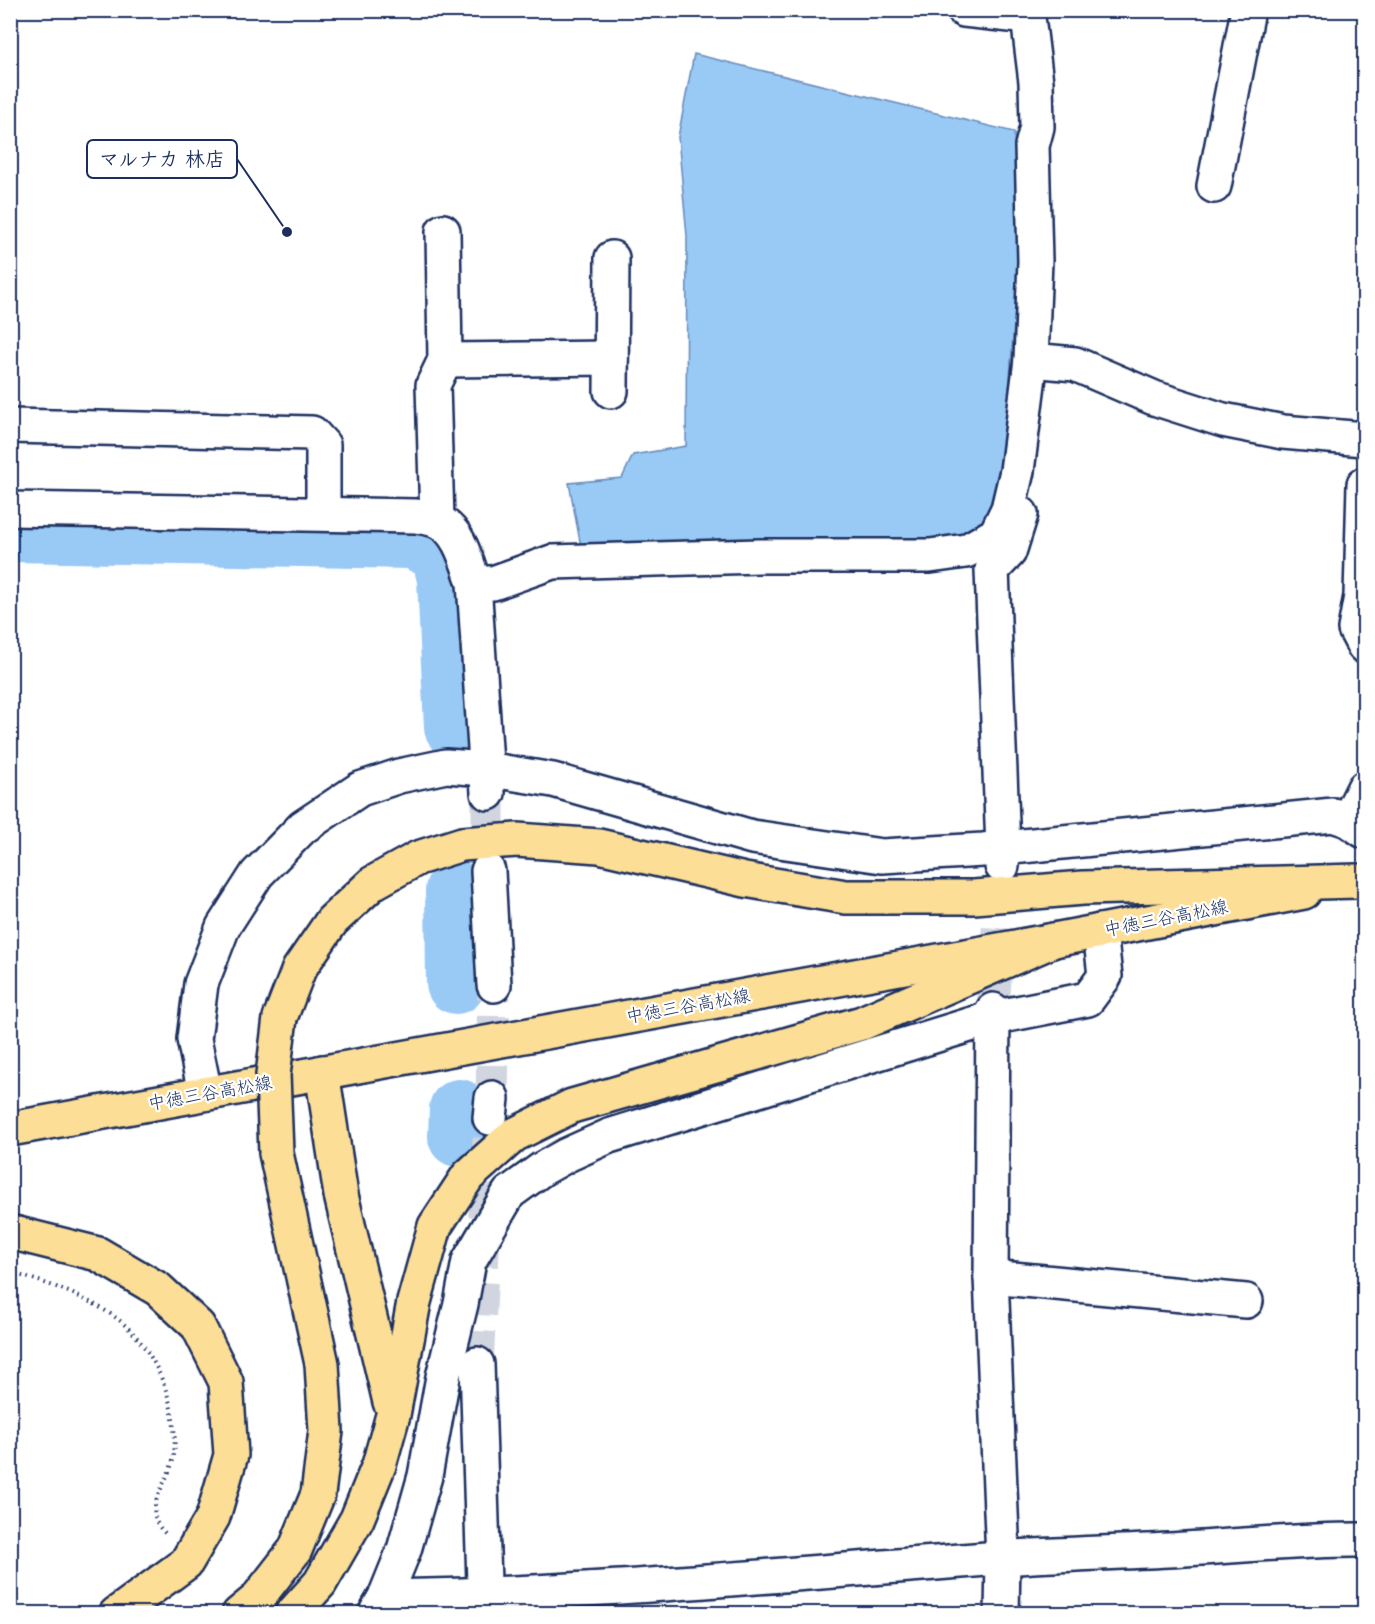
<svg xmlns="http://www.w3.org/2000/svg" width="1375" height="1624" viewBox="0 0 1375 1624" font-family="'Playpen Sans','Klee One',sans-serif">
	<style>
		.water { fill: #99c9f5; stroke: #678bb9; stroke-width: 1.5 }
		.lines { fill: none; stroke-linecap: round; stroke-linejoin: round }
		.river { stroke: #99c9f5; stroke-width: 60 }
		.minor-tunnel { stroke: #d1d5df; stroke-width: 33; stroke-dasharray: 33 16; stroke-linecap: butt }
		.minor-casing { stroke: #1b2f5e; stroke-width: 38 }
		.primary-casing { stroke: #1b2f5e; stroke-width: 38 }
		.motorway-casing { stroke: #1b2f5e; stroke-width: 38 }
		.path { stroke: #1b2f5e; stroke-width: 4; stroke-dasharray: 1.5 4.5; stroke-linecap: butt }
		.minor { stroke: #fff; stroke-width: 33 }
		.primary { stroke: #fcde96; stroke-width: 33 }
		.motorway { stroke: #fcde96; stroke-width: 33 }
		.motorway-bridge-casing { stroke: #1b2f5e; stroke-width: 38; stroke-linecap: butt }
		.motorway-bridge { stroke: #fcde96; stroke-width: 33 }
		.labels { text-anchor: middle; stroke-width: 4.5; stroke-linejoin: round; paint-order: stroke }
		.street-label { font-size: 18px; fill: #1b2f5e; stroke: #fff }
		.leader { fill: none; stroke: #1b2f5e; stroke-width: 2 }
		.callout-dot { fill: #1b2f5e; stroke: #fff; stroke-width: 2 }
		.callout { fill: #fff; stroke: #1b2f5e; stroke-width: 2 }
		.callout-label { font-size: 20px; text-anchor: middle; font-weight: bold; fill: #1b2f5e }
	</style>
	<rect width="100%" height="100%" fill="#fff"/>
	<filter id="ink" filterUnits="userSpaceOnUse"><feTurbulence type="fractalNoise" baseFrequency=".0167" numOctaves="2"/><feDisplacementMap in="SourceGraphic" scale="12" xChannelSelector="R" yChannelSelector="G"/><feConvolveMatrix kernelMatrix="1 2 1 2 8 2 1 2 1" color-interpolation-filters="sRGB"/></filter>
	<g filter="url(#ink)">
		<polygon class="water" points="694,54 1014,132 1018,268 1006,433 998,498 982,527 958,536 922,544 581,547 569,483 622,478 633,455 686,446 687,236 678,137"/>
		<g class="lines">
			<g class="river">
				<polyline points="10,532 413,539 441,553 447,579 454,727"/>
				<polyline points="455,890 456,984"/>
				<polyline points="458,1137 459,1109"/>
			</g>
			<g class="minor-tunnel">
				<polyline points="488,793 488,869"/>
				<polyline points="993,1010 1002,868"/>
				<polyline points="492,1098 494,985"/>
				<polyline points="477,1364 489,1138"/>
			</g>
			<defs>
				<g id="minor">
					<polyline points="964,10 1028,17 1028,10"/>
					<polyline points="1214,186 1248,10"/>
					<polyline points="445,360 611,358"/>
					<polyline points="1031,360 1075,364 1154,398 1223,420 1283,432 1364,439"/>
					<polyline points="611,391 612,258"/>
					<polyline points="10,426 312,433 323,445 323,513"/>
					<polyline points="1364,484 1361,596 1355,629 1364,646"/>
					<path d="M10,509L416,516C422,517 429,518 435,520C459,528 467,562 474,583L488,793"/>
					<polyline points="437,520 433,385 445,360 443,231"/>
					<polyline points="474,583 493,583 552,562 760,556 930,556 966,551 996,534 1008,509 1017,471 1031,360 1035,261 1032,146 1037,127 1036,82 1028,17"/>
					<polyline points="1348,820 1364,788"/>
					<polyline points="1002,866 1003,848 992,570 1009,552 1021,514"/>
					<polyline points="488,871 494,985"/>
					<polyline points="993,1010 991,1277 1003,1558 1002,1614"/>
					<polyline points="205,1093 194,1039 201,984 223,927 257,874 303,827 360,789 399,776 446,766 486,769 553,780 752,837 882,856 983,850 1333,815 1348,820 1364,831"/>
					<polyline points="490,1118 492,1098"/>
					<polyline points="991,1277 1246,1301"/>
					<polyline points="477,1364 485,1614"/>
					<path d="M385,1597C591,1594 795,1573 1000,1558C1056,1554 1112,1553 1168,1550C1233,1547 1299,1539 1364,1540"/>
					<polyline points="375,1614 385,1597 404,1550 425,1476 443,1377 461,1304 469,1261 509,1193 542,1169 567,1155 609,1136 992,1018 1088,999 1105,976 1100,931"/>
				</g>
				<polyline id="primary" points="10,1129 1054,940 1304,892"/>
				<g id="motorway">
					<polyline points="280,1018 299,969 332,921 373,883 418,858 462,844 517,840 599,846 745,880 846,897 974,897 1083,888 1358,881"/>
					<polyline points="322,1072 341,1195 390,1402"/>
					<polyline points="10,1232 98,1254 158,1289 198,1326 226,1382 231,1455 213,1517 186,1563 116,1614"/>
					<polyline points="239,1614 256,1600 295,1550 318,1494 326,1431 322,1364 276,1153"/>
					<polyline points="292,1614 320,1583 357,1519 379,1465 393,1415 414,1302 435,1226 468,1176 514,1135 572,1106 862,1023 1054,940"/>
				</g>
			</defs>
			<use href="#minor" class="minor-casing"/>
			<use href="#primary" class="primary-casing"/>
			<use href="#motorway" class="motorway-casing"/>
			<path class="path" d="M10,1273C45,1281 90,1298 119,1320C156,1349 179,1407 174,1454C171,1483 138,1508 165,1533"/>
			<use href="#minor" class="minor"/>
			<use href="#primary" class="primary"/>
			<use href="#motorway" class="motorway"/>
			<defs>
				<polyline id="motorway-bridge" points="276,1153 273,1075 280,1018"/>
			</defs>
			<use href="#motorway-bridge" class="motorway-bridge-casing"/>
			<use href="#motorway-bridge" class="motorway-bridge"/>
		</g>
	</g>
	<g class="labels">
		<g class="street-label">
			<text transform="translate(1166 918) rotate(-11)" y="6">中徳三谷高松線</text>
			<text transform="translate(688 1006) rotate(-10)" y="6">中徳三谷高松線</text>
			<text transform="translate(210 1093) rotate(-10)" y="6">中徳三谷高松線</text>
		</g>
	</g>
	<path class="leader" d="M287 232L237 159"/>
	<circle class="callout-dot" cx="287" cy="232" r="6"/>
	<rect class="callout" x="87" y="140" width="150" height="38" rx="6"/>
	<g class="callout-label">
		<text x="162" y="166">マルナカ 林店</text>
	</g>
	<rect width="1375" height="1624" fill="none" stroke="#fff" stroke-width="36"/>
	<rect x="18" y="18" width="1339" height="1588" fill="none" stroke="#1b2f5e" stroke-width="2" filter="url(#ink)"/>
</svg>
